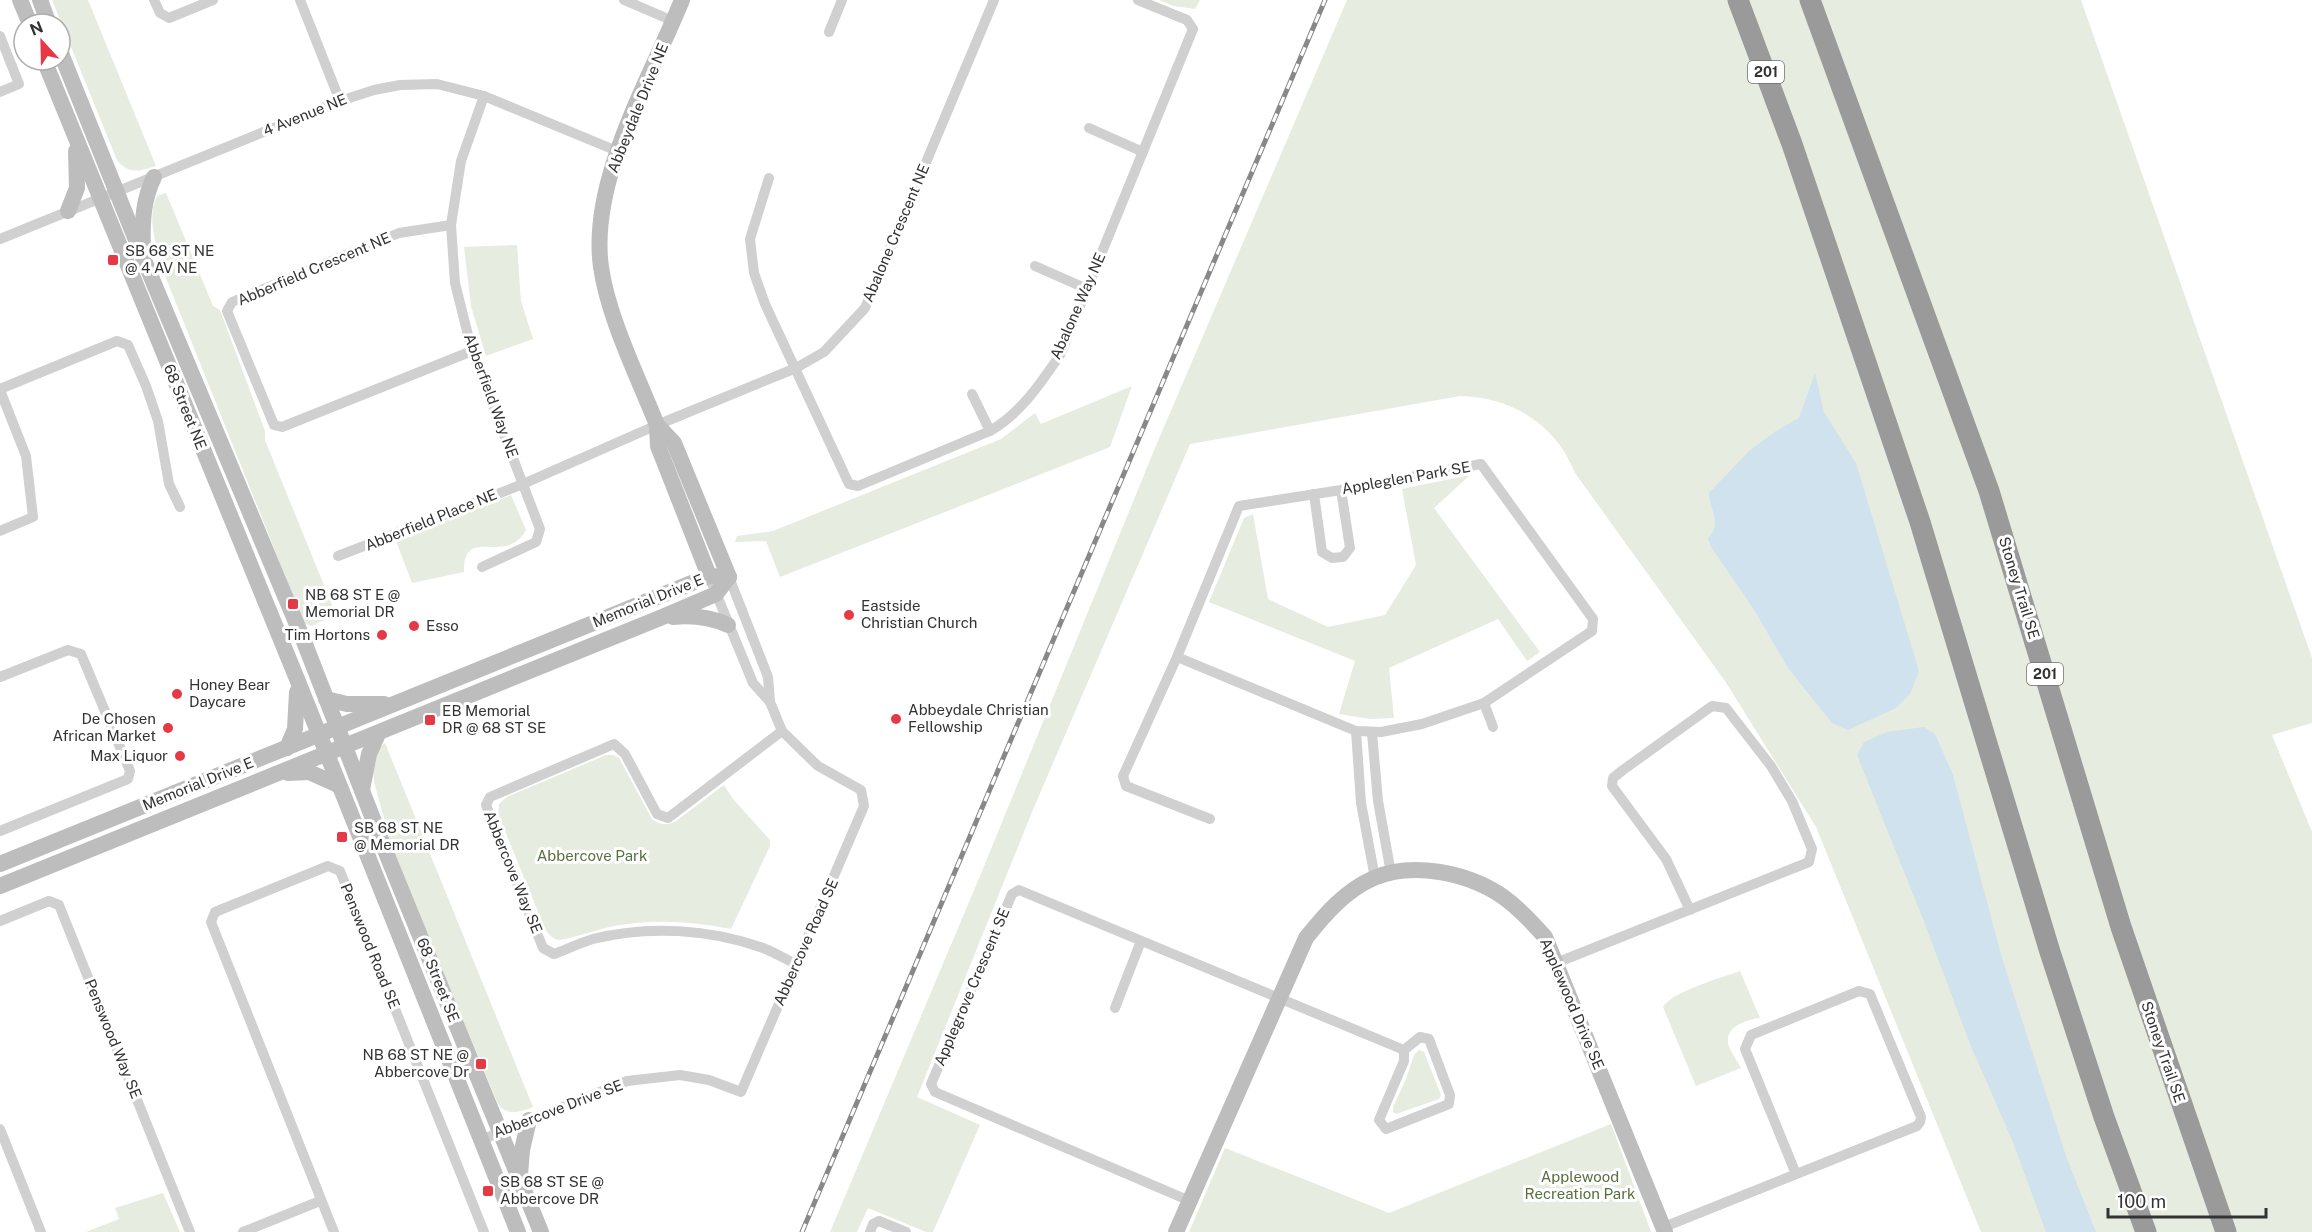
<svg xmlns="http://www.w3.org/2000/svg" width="2312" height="1232" viewBox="0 0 2312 1232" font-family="'Public Sans',sans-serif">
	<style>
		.green { fill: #e6ecdf }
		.water { fill: #cfe2ee }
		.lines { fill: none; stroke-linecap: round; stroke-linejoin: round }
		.street { stroke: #d0d0d0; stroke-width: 10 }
		.secondary { stroke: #bdbdbd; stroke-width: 16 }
		.highway { stroke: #9a9a9a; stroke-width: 21 }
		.rail-casing { stroke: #888; stroke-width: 5 }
		.rail { stroke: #fff; stroke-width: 3; stroke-dasharray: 9; stroke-linecap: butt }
		.poi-dot { fill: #e63946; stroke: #fff; stroke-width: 2 }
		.labels { text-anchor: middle; stroke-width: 6; stroke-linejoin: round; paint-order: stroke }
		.shield { fill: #fff; stroke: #707070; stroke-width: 1.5 }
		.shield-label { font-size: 14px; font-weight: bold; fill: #333 }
		.street-label { font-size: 15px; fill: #333; stroke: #fff }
		.poi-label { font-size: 15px; fill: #333; stroke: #fff; text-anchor: start }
		.park-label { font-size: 15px; fill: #56703f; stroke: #fff }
	</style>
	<rect width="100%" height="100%" fill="#fff"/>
	<g class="green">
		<path d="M52,0H88L156,166C139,171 129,175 117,160Z"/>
		<polygon points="1159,0 1200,0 1195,9 1174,6"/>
		<path d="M1347,0H2081L2312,658V723L2272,735L2312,832V1232H1981L1816,827L1725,681L1575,473C1556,424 1511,397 1460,396L1190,444L1032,812L917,1097L980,1125L933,1232H926L868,1208L857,1232H830L980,876L1155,448Z"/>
		<path d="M166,193L213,306L220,310L265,431V440L336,615L311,626L304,623L166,278C159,253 145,221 157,196Z"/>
		<polygon points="517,245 521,301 533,339 486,356 471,306 464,247"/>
		<polygon points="1132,386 1110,447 780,577 766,541 735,542 737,536 773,531 1001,439 1035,413 1041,424"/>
		<polygon points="1470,475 1434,508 1540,652 1527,661 1498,619 1389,668 1394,718 1370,719 1339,714 1355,661 1209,602 1244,518 1253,514 1268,599 1328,627 1385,615 1416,565 1402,489"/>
		<path d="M511,495L526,530C506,567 463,524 464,572L412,583L396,541Z"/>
		<path d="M385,743L533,1107C520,1112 508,1117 498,1104L393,851L374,782L373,767L378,749Z"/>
		<path d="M606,755H613L619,758L652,819C661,825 666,826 676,821L724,785L733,799L770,840V846L731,929C692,921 653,919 614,926C603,928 566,940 559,940C552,939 549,934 545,929L498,814L499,804L507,797Z"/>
		<path d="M1740,971L1760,1018C1743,1020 1719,1030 1731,1051C1734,1057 1738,1062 1741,1068L1696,1086L1663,1007C1673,991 1721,978 1740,971Z"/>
		<polygon points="1419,1050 1424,1052 1441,1095 1439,1099 1396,1114 1393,1112 1393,1107 1406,1079 1414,1055"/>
		<polygon points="1611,1124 1651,1232 1189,1232 1225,1148 1389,1213"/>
		<polygon points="163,1193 180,1232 86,1232 119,1219 115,1208"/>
	</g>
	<g class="water">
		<path d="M1815,373L1824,412L1856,463L1919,671L1910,694L1896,708L1848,730L1832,723L1788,668L1753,608L1711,547L1708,538C1723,524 1709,509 1709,493L1749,451L1776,431L1799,418Z"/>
		<polygon points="1924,727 1935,734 1953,775 2002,958 2067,1159 2096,1232 2046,1232 2012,1140 1970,1044 1923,919 1857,755 1864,742 1887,732"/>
	</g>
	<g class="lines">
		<g class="street">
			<polyline points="154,0 160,13 169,18 213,0"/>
			<polyline points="300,0 340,101"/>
			<polyline points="624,0 673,21"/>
			<polyline points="829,32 842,0"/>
			<polyline points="0,36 19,84 0,92"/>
			<polyline points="1089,128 1143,152"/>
			<path d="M769,178L750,239L754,273L765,304L849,484L858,486L990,431C1021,413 1040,384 1060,355L1193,29L1187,20L1138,0"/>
			<polyline points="451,225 399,233 232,302 227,311 274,425 282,427 472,351"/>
			<polyline points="0,239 340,101 374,90 400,85 437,84 484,96 617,151"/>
			<polyline points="1035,266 1087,289"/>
			<polyline points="0,389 117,341 128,345 146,386 158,421 169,484 180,507"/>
			<polyline points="0,390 26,456 33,517 0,531"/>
			<polyline points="972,394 990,431"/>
			<polyline points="1314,494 1322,552 1332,558 1343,557 1350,548 1341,490"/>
			<polyline points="338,556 523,484 657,425 796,368 824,352 865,308 994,0"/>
			<polyline points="482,567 536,542 540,529 472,351 455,283 451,225 461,161 484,96"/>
			<polyline points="709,576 753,683 770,702"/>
			<polyline points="1177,657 1356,731 1381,732 1422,724 1484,703 1592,631 1593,619 1481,464 1341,490 1239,506 1177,657 1123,776 1126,786 1210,819"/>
			<polyline points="0,677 68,650 81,654 130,771 128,779 0,831"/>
			<polyline points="1484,703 1493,727"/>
			<path d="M782,731L668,818L657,814L625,754L614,744L490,797L486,805L543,948L554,954C567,949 580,943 593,939C648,925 710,929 763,948C774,952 785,959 796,964"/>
			<polyline points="1356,731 1361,803 1375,878"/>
			<polyline points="1372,733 1378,801 1391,873"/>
			<polyline points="0,921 49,901 59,905 190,1232"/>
			<polyline points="1556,963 1809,862 1812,849 1792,801 1771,766 1726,708 1712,706 1623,770 1613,778 1612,786 1666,859 1690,910"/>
			<polyline points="1115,1008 1141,941"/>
			<polygon points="1420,1037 1429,1039 1450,1095 1449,1104 1386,1129 1379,1120 1404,1061 1404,1050"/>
			<polyline points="0,1129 41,1232"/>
			<polyline points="481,1140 627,1081 680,1075 709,1080 741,1092 864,806 861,790 818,766 782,731 770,702 768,677 729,577"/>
			<polyline points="1190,1201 935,1092 931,1084 1012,894 1019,890 1404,1050"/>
			<polyline points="1664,1227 1917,1126 1920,1122 1921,1117 1870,994 1859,991 1751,1035 1745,1049 1796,1174"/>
			<polyline points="243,1232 320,1201"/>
			<polyline points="334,1232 211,922 215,912 328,866 340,871 484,1232"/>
			<polyline points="870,1232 873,1224 879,1221 906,1232"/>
		</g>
		<g class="secondary">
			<polyline points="20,0 30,24"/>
			<polyline points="40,0 49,24"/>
			<path d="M682,0C650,79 589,181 601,267C608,317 638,377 657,425L658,446L709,576"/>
			<polyline points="60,51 144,260 303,639 389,860 541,1232"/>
			<polyline points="44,60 297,679 518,1232"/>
			<polyline points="68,211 77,188 76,151"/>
			<path d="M143,247C142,222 143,200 154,177"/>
			<polyline points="657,425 674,443 729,577"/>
			<path d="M673,617C693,615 710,617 728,625"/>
			<polyline points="326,699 347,704 384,704"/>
			<polyline points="287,748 295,729 297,692"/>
			<polyline points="288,773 309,772 338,785"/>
			<polyline points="362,790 369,754 378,734"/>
			<polyline points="0,864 709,576 729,577"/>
			<polyline points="0,886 660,618 716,594 729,577"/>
			<polyline points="520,1175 522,1150 529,1120"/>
			<path d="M1176,1232L1306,938C1325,914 1346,890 1374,878C1413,861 1468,873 1502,896C1519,908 1532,922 1545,937L1665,1232"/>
		</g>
		<g class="highway">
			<polyline points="1738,0 1792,144 1920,522 2050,952 2104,1117 2146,1232"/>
			<polyline points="1810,0 1989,491 2121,927 2226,1232"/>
		</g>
		<defs>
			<polyline id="rail" points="802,1232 1325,0"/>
		</defs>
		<use href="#rail" class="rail-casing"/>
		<use href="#rail" class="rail"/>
	</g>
	<g class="poi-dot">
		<rect x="107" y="254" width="12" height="12" rx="3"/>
		<rect x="287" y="598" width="12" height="12" rx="3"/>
		<circle cx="849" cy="615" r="6"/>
		<circle cx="414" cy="626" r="6"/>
		<circle cx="382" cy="635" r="6"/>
		<circle cx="177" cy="694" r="6"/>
		<circle cx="896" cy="719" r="6"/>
		<rect x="424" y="714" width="12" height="12" rx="3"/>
		<circle cx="168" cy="728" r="6"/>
		<circle cx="180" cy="756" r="6"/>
		<rect x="336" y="831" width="12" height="12" rx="3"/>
		<rect x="475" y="1058" width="12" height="12" rx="3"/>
		<rect x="482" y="1185" width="12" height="12" rx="3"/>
	</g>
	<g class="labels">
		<g class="shield">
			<rect x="1748" y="61" width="36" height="22" rx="4.5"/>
			<rect x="2027" y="663" width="36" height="22" rx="4.5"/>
		</g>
		<g class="shield-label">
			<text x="1766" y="77">201</text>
			<text x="2045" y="679">201</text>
		</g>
		<g class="street-label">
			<text transform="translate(638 108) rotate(-68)" y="5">Abbeydale Drive NE</text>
			<text transform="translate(305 115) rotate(-22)" y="5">4 Avenue NE</text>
			<text transform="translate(896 233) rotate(-67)" y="5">Abalone Crescent NE</text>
			<text transform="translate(314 269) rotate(-23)" y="5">Abberfield Crescent NE</text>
			<text transform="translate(1078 306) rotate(-66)" y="5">Abalone Way NE</text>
			<text transform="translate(491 396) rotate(70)" y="5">Abberfield Way NE</text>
			<text transform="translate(185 407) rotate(68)" y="5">68 Street NE</text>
			<text transform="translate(1406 478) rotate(-10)" y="5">Appleglen Park SE</text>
			<text transform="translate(431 520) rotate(-22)" y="5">Abberfield Place NE</text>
			<text transform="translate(2019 588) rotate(73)" y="5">Stoney Trail SE</text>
			<text transform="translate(648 601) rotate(-22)" y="5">Memorial Drive E</text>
			<text transform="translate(198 784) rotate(-22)" y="5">Memorial Drive E</text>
			<text transform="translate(513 872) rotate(68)" y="5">Abbercove Way SE</text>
			<text transform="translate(806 942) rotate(-66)" y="5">Abbercove Road SE</text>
			<text transform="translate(370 946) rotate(68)" y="5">Penswood Road SE</text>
			<text transform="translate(438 980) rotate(68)" y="5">68 Street SE</text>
			<text transform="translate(972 987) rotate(-67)" y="5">Applegrove Crescent SE</text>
			<text transform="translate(1572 1004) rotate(67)" y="5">Applewood Drive SE</text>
			<text transform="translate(113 1039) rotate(68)" y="5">Penswood Way SE</text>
			<text transform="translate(2163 1052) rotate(71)" y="5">Stoney Trail SE</text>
			<text transform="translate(558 1109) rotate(-21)" y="5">Abbercove Drive SE</text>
		</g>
		<g class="poi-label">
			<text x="125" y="256">SB 68 ST NE<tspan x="125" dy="17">@ 4 AV NE</tspan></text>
			<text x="305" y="600">NB 68 ST E @<tspan x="305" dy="17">Memorial DR</tspan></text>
			<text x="861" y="611">Eastside<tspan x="861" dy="17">Christian Church</tspan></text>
			<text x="426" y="631">Esso</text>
			<text x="370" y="640" text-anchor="end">Tim Hortons</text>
			<text x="189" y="690">Honey Bear<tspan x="189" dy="17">Daycare</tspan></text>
			<text x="908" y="715">Abbeydale Christian<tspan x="908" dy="17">Fellowship</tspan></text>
			<text x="442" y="716">EB Memorial<tspan x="442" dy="17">DR @ 68 ST SE</tspan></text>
			<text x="156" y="724" text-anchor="end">De Chosen<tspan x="156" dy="17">African Market</tspan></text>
			<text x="168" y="761" text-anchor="end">Max Liquor</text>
			<text x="354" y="833">SB 68 ST NE<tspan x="354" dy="17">@ Memorial DR</tspan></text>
			<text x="469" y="1060" text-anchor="end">NB 68 ST NE @<tspan x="469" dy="17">Abbercove Dr</tspan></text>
			<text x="500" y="1187">SB 68 ST SE @<tspan x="500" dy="17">Abbercove DR</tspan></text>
		</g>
		<g class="park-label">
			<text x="592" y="861">Abbercove Park</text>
			<text x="1580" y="1182">Applewood<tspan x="1580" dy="17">Recreation Park</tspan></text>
		</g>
	</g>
	<g transform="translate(42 42) rotate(338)"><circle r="28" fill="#ffffff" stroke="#adadad" stroke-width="1.5"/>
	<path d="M0-4.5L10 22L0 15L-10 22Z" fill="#e63946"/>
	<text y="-9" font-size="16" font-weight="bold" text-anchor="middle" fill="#333333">N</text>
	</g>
	<path d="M2108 1208v9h158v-9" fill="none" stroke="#333333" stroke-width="3"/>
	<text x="2117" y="1208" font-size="18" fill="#333333" stroke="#ffffff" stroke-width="4.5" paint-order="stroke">100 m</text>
</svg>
